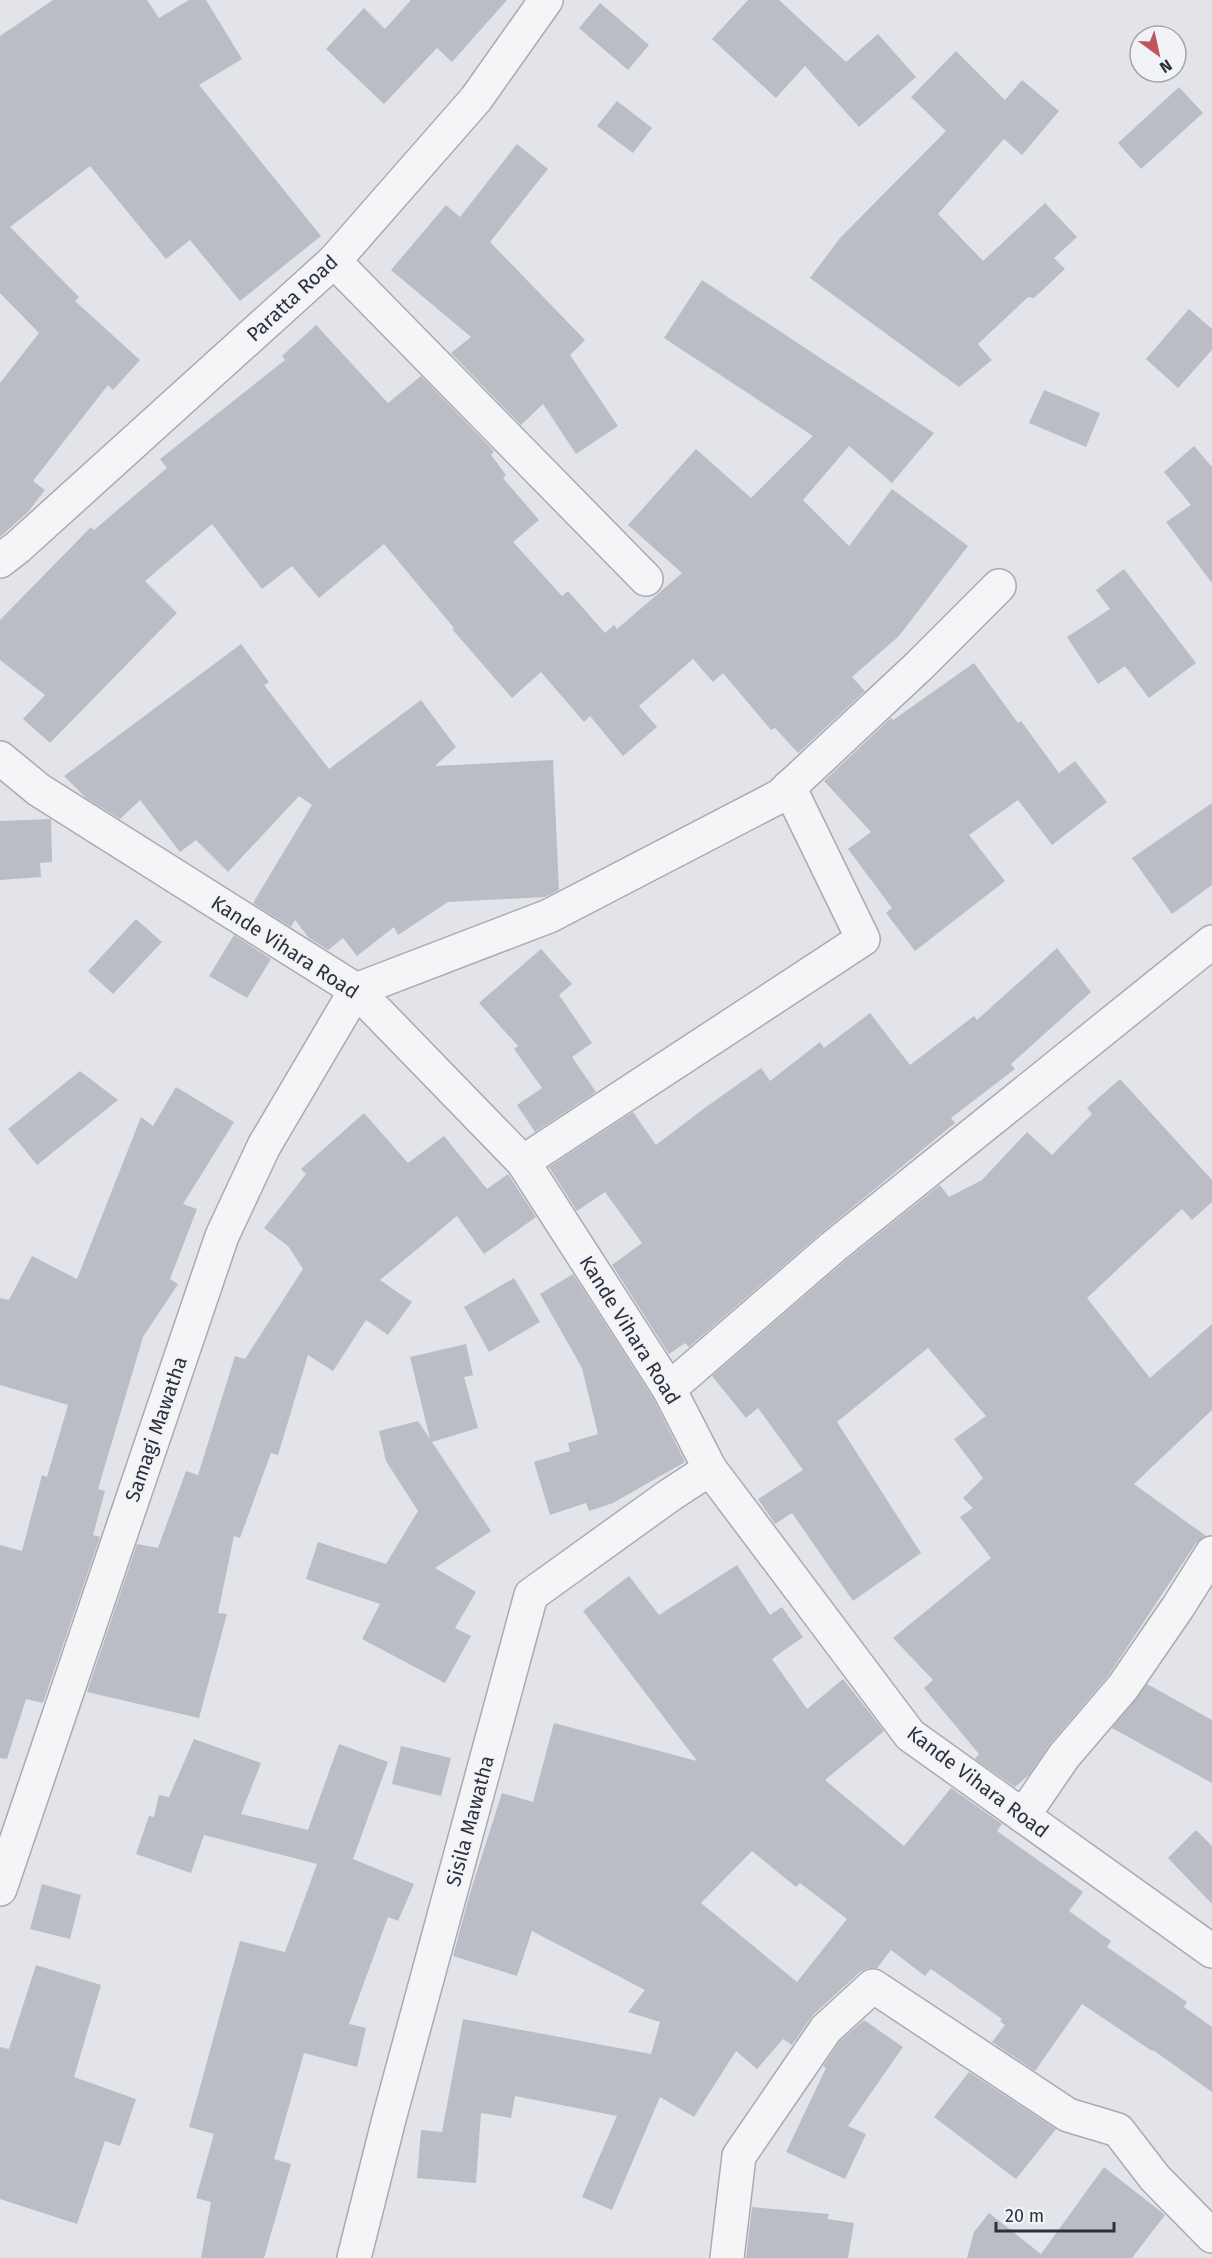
<svg xmlns="http://www.w3.org/2000/svg" width="1212" height="2258" viewBox="0 0 1212 2258" font-family="'Fira Sans',sans-serif">
	<style>
		.building { fill: #babdc5; fill-rule: evenodd }
		.lines { fill: none; stroke-linecap: round; stroke-linejoin: round }
		.minor-casing { stroke: #a8abb3; stroke-width: 36 }
		.minor { stroke: #f5f5f8; stroke-width: 33 }
		.labels { text-anchor: middle; stroke-width: 4.5; stroke-linejoin: round; paint-order: stroke }
		.street-label { font-size: 20px; fill: #2c313f; stroke: #f2f3f7 }
	</style>
	<rect width="100%" height="100%" fill="#e2e4e9"/>
	<g class="building">
		<polygon points="53,0 147,0 159,18 189,0 206,0 242,59 199,85 321,236 240,301 190,240 166,259 90,166 10,227 79,297 75,301 140,360 113,390 108,385 33,481 45,490 28,512 0,537 0,383 39,333 0,293 0,36"/>
		<polygon points="411,0 507,0 452,62 437,48 384,104 326,49 364,8 385,29"/>
		<polygon points="748,0 779,0 846,62 878,34 916,77 859,127 805,66 776,98 712,39"/>
		<polygon points="600,3 649,45 628,70 579,28"/>
		<polygon points="956,51 1005,100 1022,80 1059,111 1022,155 1004,139 938,214 983,261 1045,203 1077,237 1054,258 1065,269 1034,298 1028,297 978,344 992,360 959,387 810,278 840,238 946,131 911,97"/>
		<polygon points="1179,87 1203,113 1141,169 1118,143"/>
		<polygon points="617,101 652,128 633,153 597,126"/>
		<polygon points="517,144 548,169 490,242 585,340 570,355 618,426 576,454 543,404 521,425 451,353 471,337 391,270 446,205 460,217"/>
		<polygon points="702,280 934,433 892,483 849,446 803,500 849,546 892,489 968,546 899,636 852,677 865,691 798,753 775,728 771,730 723,673 713,682 693,659 639,706 657,727 623,756 590,716 584,722 541,672 512,698 452,629 454,628 384,544 319,598 292,566 262,589 212,524 145,581 177,613 50,743 23,719 45,695 0,660 0,620 91,527 94,530 167,468 160,459 285,360 282,356 316,325 388,403 421,376 494,451 491,455 506,475 503,478 539,520 513,542 562,596 568,591 605,633 614,625 617,629 682,573 628,525 696,449 751,498 813,436 664,338"/>
		<polygon points="1189,309 1212,329 1212,350 1178,388 1146,359"/>
		<polygon points="1044,390 1100,413 1086,447 1029,423"/>
		<polygon points="1194,446 1212,467 1212,583 1166,522 1191,505 1164,472"/>
		<polygon points="1124,569 1196,663 1149,698 1125,666 1098,684 1067,637 1110,609 1096,590"/>
		<polygon points="241,644 269,682 264,685 329,769 421,700 456,747 435,766 553,760 559,890 545,897 448,902 398,935 394,927 357,956 343,938 328,950 309,938 295,920 291,927 253,903 312,805 299,796 228,872 196,840 180,852 140,800 120,819 86,798 64,776"/>
		<polygon points="974,663 1018,723 1021,721 1059,773 1075,761 1107,802 1052,845 1018,800 969,835 1005,881 915,951 886,913 892,908 848,849 871,832 824,781 891,718 893,720"/>
		<polygon points="1212,803 1212,885 1172,914 1132,858"/>
		<polygon points="51,819 52,862 40,863 41,877 0,880 0,821"/>
		<polygon points="136,919 162,942 113,994 88,971"/>
		<polygon points="234,935 271,959 247,998 209,976"/>
		<polygon points="1057,948 1091,992 1011,1064 1015,1069 951,1118 955,1123 821,1233 689,1347 685,1343 669,1354 612,1265 642,1243 605,1192 577,1211 549,1167 633,1112 656,1145 706,1107 761,1068 770,1081 820,1042 824,1048 870,1013 910,1065 974,1016 977,1020"/>
		<polygon points="541,949 572,984 559,995 592,1043 572,1057 596,1092 535,1132 517,1105 542,1088 514,1049 518,1046 479,1003"/>
		<polygon points="80,1071 118,1100 37,1165 8,1129"/>
		<polygon points="1120,1079 1212,1180 1212,1202 1192,1220 1182,1209 1087,1298 1150,1378 1212,1324 1212,1410 1134,1484 1206,1536 1196,1543 1108,1676 1050,1744 1029,1775 1015,1787 975,1759 979,1754 924,1688 933,1680 893,1638 991,1558 960,1517 973,1508 963,1498 983,1478 954,1439 986,1416 928,1348 837,1422 921,1553 853,1601 792,1513 775,1524 758,1499 803,1470 758,1408 746,1418 712,1376 845,1261 940,1185 949,1197 982,1180 1027,1132 1052,1155 1092,1114 1087,1108"/>
		<polygon points="176,1087 234,1122 183,1204 197,1209 170,1279 178,1284 143,1337 98,1489 105,1491 93,1535 100,1537 43,1703 26,1699 7,1759 0,1758 0,1545 22,1551 42,1475 47,1477 68,1405 0,1385 0,1298 9,1300 32,1256 77,1279 141,1117 153,1126"/>
		<polygon points="364,1113 408,1163 444,1136 487,1189 508,1174 536,1217 484,1254 457,1216 380,1280 412,1302 388,1335 366,1320 333,1371 308,1355 278,1455 271,1453 240,1538 234,1536 218,1613 227,1614 199,1718 87,1692 137,1544 158,1548 186,1471 198,1475 235,1356 245,1359 303,1269 288,1246 264,1228 306,1174 301,1169"/>
		<polygon points="573,1274 653,1398 685,1462 613,1503 589,1511 586,1503 550,1515 534,1462 570,1451 568,1443 598,1434 582,1368 540,1294"/>
		<polygon points="514,1278 540,1322 489,1352 464,1307"/>
		<polygon points="466,1344 473,1375 464,1377 478,1428 432,1442 491,1531 435,1568 476,1592 455,1628 471,1636 445,1683 362,1639 380,1604 306,1579 318,1542 386,1564 418,1511 386,1461 379,1431 418,1421 430,1439 410,1357"/>
		<path d="M737,1565L770,1615L782,1607L803,1637L772,1659L807,1709L843,1679L884,1731L825,1780L904,1846L951,1788L1002,1824L997,1831L1083,1892L1069,1911L1111,1941L1107,1947L1187,2002L1184,2007L1212,2027V2092L1153,2050L1152,2051L1082,2004L1035,2071L992,2042L1005,2025L1000,2021L1002,2019L931,1969L925,1976L891,1950L877,1968H868L860,1972L813,2015L792,2045L783,2039L757,2069L736,2051L694,2117L660,2097L612,2210L582,2197L617,2116L515,2096L511,2118L481,2113L476,2183L417,2178L421,2130L442,2132L463,2019L651,2054L660,2022L628,2012L645,1990L532,1931L517,1976L453,1956L470,1893L502,1793L533,1802L554,1723L697,1761L583,1611L629,1576L659,1615ZM752,1851L796,1887L800,1883L847,1919L797,1982L701,1903Z"/>
		<polygon points="1147,1684 1212,1720 1212,1783 1112,1728"/>
		<polygon points="194,1739 261,1763 241,1814 308,1830 339,1744 388,1762 353,1859 414,1884 398,1921 388,1917 349,2024 366,2028 357,2067 304,2053 274,2159 291,2164 264,2258 201,2258 211,2202 196,2198 214,2134 189,2127 240,1941 285,1952 317,1864 204,1835 191,1873 136,1854 149,1816 154,1817 159,1795 169,1797"/>
		<polygon points="401,1746 451,1758 441,1796 392,1784"/>
		<polygon points="1196,1830 1212,1846 1212,1904 1168,1858"/>
		<polygon points="42,1884 81,1895 70,1939 30,1929"/>
		<polygon points="36,1965 101,1985 74,2077 136,2099 120,2146 105,2141 77,2224 0,2199 0,2047 9,2049"/>
		<polygon points="864,2020 903,2047 848,2126 866,2134 845,2179 786,2152 826,2068 823,2066 840,2041"/>
		<polygon points="969,2072 1056,2129 1016,2179 934,2117"/>
		<polygon points="1104,2167 1165,2215 1132,2258 967,2258 974,2232 989,2213 1041,2254"/>
		<polygon points="752,2207 829,2214 827,2219 854,2223 848,2258 746,2258"/>
	</g>
	<g class="lines">
		<defs>
			<g id="minor">
				<polyline points="334,261 646,579"/>
				<polyline points="0,561 18,547 334,261 476,99 546,0"/>
				<polyline points="0,758 39,790 356,990 523,1162 669,1389 710,1469 910,1735 1212,1951"/>
				<polyline points="523,1162 863,939 789,787"/>
				<polyline points="669,1389 833,1247 1212,942"/>
				<polyline points="1023,1816 1064,1756 1123,1687 1178,1607 1212,1553"/>
				<polyline points="0,1889 222,1236 264,1146 356,990 549,916 780,796 919,666 999,586"/>
				<polyline points="354,2258 389,2119 531,1595 670,1495 710,1469"/>
				<polyline points="727,2258 739,2156 826,2029 873,1986 1068,2115 1118,2130 1155,2178 1212,2236"/>
			</g>
		</defs>
		<use href="#minor" class="minor-casing"/>
		<use href="#minor" class="minor"/>
	</g>
	<g class="labels">
		<g class="street-label">
			<text transform="translate(292 298) rotate(-43)" y="7">Paratta Road</text>
			<text transform="translate(285 947) rotate(33)" y="7">Kande Vihara Road</text>
			<text transform="translate(630 1330) rotate(58)" y="7">Kande Vihara Road</text>
			<text transform="translate(156 1429) rotate(-71)" y="7">Samagi Mawatha</text>
			<text transform="translate(978 1782) rotate(37)" y="7">Kande Vihara Road</text>
			<text transform="translate(470 1821) rotate(-75)" y="7">Sisila Mawatha</text>
		</g>
	</g>
	<g transform="translate(1158 54) rotate(147)"><circle r="28" fill="#f2f3f7" stroke="#a3a5ad" stroke-width="1.5"/>
	<path d="M0-4.5L10 22L0 15L-10 22Z" fill="#c0565a"/>
	<text y="-9" font-size="16" font-weight="bold" text-anchor="middle" fill="#2c313f">N</text>
	</g>
	<path d="M996 2222v9h118v-9" fill="none" stroke="#2c313f" stroke-width="3"/>
	<text x="1005" y="2222" font-size="18" fill="#2c313f" stroke="#f2f3f7" stroke-width="4.5" paint-order="stroke">20 m</text>
</svg>
